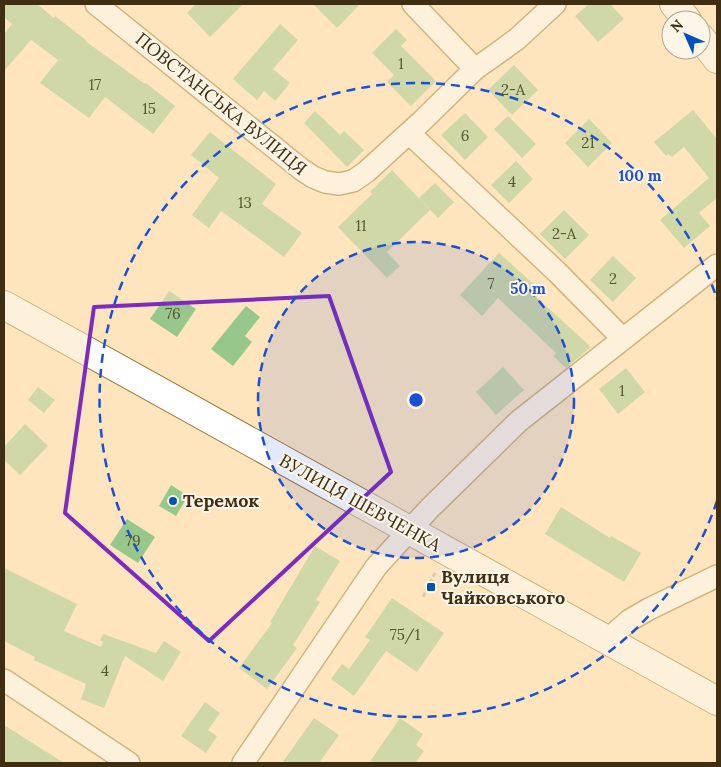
<svg xmlns="http://www.w3.org/2000/svg" width="721" height="767" viewBox="0 0 721 767" font-family="Lora,serif">
	<style>
		.building { fill: #98c78b }
		.lines { fill: none; stroke-linecap: round; stroke-linejoin: round }
		.minor-casing { stroke: #9d7734; stroke-width: 24 }
		.tertiary-casing { stroke: #9d7734; stroke-width: 30 }
		.secondary-casing { stroke: #9d7734; stroke-width: 30 }
		.path { stroke: #c2ab88; stroke-width: 3; stroke-dasharray: 5 2.5; stroke-linecap: butt }
		.minor { stroke: #fff; stroke-width: 21 }
		.tertiary { stroke: #fff; stroke-width: 28 }
		.secondary { stroke: #fff; stroke-width: 28 }
		.marked { fill: none; stroke: #7b2cbf; stroke-width: 4; stroke-linejoin: round }
		.ring { fill: none; stroke: #1d4ed8; stroke-width: 2.5; stroke-dasharray: 9 6 }
		.poi-dot { fill: #0051ba; stroke: #fdf5e8; stroke-width: 2 }
		.labels { text-anchor: middle; stroke-width: 4; stroke-linejoin: round; paint-order: stroke }
		.number-label { font-size: 15px; fill: #555430 }
		.street-label { font-size: 18px; fill: #3f2e12; stroke: #fdf5e8 }
		.poi-label { font-size: 18px; font-weight: bold; fill: #3f2e12; stroke: #fdf5e8; text-anchor: start }
		.centre { fill: #1d4ed8; stroke: #fdf5e8; stroke-width: 2.5 }
		.ring-label { font-size: 15px; text-anchor: middle; font-weight: bold; fill: #1d4ed8; stroke: #fdf5e8; stroke-width: 4; stroke-linejoin: round; paint-order: stroke }
	</style>
	<rect width="100%" height="100%" fill="#fee5be"/>
	<g class="building">
		<polygon points="4,4 37,4 54,18 55,16 86,40 85,41 145,84 146,83 175,106 153,134 105,97 89,118 40,83 58,60 31,40 4,71 4,34 12,24 4,17"/>
		<polygon points="196,4 243,4 210,37 187,13"/>
		<polygon points="313,4 360,4 337,28"/>
		<polygon points="589,4 610,4 624,19 598,42 575,16"/>
		<polygon points="280,24 298,40 273,69 290,83 275,101 264,91 257,100 233,79"/>
		<polygon points="396,29 407,40 401,46 436,81 411,106 387,82 394,75 372,53"/>
		<polygon points="514,65 538,90 512,115 488,90"/>
		<polygon points="693,110 717,139 717,198 699,213 710,226 684,248 660,220 709,178 684,147 672,157 668,154 666,156 654,142"/>
		<polygon points="315,111 340,135 344,131 364,150 347,167 304,123"/>
		<polygon points="465,113 488,137 465,160 441,135"/>
		<polygon points="508,116 536,144 522,158 494,129"/>
		<polygon points="589,119 612,143 588,167 565,143"/>
		<polygon points="210,132 276,184 262,204 302,233 284,257 221,211 209,228 192,215 219,178 191,155"/>
		<polygon points="516,161 533,179 509,203 491,185"/>
		<polygon points="392,170 430,210 387,252 400,266 387,278 338,227 372,194 370,192"/>
		<polygon points="435,183 454,202 438,218 419,198"/>
		<polygon points="564,210 589,235 565,259 540,234"/>
		<polygon points="499,253 539,289 534,295 591,347 566,368 553,356 556,353 498,298 482,316 460,295"/>
		<polygon points="613,256 636,278 613,302 590,280"/>
		<polygon points="169,291 196,309 177,337 150,319"/>
		<polygon points="246,306 260,317 245,336 252,342 233,366 211,349"/>
		<polygon points="503,367 524,390 496,415 476,392"/>
		<polygon points="626,368 645,392 618,414 599,389"/>
		<polygon points="38,387 55,400 44,413 28,400"/>
		<polygon points="25,424 48,446 20,475 4,460 4,447"/>
		<polygon points="171,485 188,496 176,516 159,506"/>
		<polygon points="561,507 610,538 611,536 641,553 624,582 545,534"/>
		<polygon points="127,519 155,537 138,563 110,545"/>
		<polygon points="315,546 340,561 316,600 320,602 293,645 297,648 267,689 239,668 272,623 270,622"/>
		<polygon points="4,568 77,604 64,631 101,647 103,642 100,640 103,634 156,653 164,641 181,652 163,681 125,656 104,708 81,699 86,684 34,660 35,657 4,641"/>
		<polygon points="392,598 444,633 417,672 386,651 354,696 331,679 342,664 349,669 370,640 365,637"/>
		<polygon points="205,702 220,713 208,730 217,736 206,753 181,736"/>
		<polygon points="314,718 339,735 319,763 282,763"/>
		<polygon points="400,718 423,734 416,745 424,751 415,763 369,763"/>
		<polygon points="4,725 64,763 4,763"/>
	</g>
	<g class="lines">
		<defs>
			<g id="minor">
				<polyline points="96,4 301,169 313,177 325,182 339,184 353,181 366,172 421,122 475,69 495,55 517,39 555,4"/>
				<polyline points="413,4 475,69"/>
				<polyline points="409,133 557,272 623,339"/>
				<polyline points="607,640 630,620 649,609 717,576"/>
				<polyline points="4,680 129,763"/>
				<polyline points="243,763 376,567 430,508 519,421 717,265"/>
			</g>
			<g id="tertiary">
				<polyline points="674,4 687,20"/>
				<polyline points="701,38 717,59"/>
			</g>
			<polyline id="secondary" points="4,305 717,701"/>
		</defs>
		<use href="#minor" class="minor-casing"/>
		<use href="#tertiary" class="tertiary-casing"/>
		<use href="#secondary" class="secondary-casing"/>
		<polyline class="path" points="423,597 435,573"/>
		<use href="#minor" class="minor"/>
		<use href="#tertiary" class="tertiary"/>
		<use href="#secondary" class="secondary"/>
	</g>
	<path d="M0 0H721V767H0ZM329,296L391,472L209,641L65,513L94,307Z" fill="#fee5be" fill-opacity=".55" fill-rule="evenodd"/>
	<path class="marked" d="M329,296L391,472L209,641L65,513L94,307Z"/>
	<circle cx="416" cy="400" r="158" fill="#1d4ed8" fill-opacity=".12"/>
	<g class="ring">
		<circle cx="416" cy="400" r="158"/>
		<path d="M717 501A317 317 0 1 1 717 299"/>
	</g>
	<g class="poi-dot">
		<circle cx="173" cy="501" r="5"/>
		<rect x="426" y="582" width="10" height="10" rx="2.5"/>
	</g>
	<g class="labels">
		<g class="number-label">
			<text x="401" y="69">1</text>
			<text x="95" y="90">17</text>
			<text x="513" y="95">2-А</text>
			<text x="149" y="114">15</text>
			<text x="465" y="141">6</text>
			<text x="588" y="148">21</text>
			<text x="512" y="187">4</text>
			<text x="245" y="208">13</text>
			<text x="361" y="231">11</text>
			<text x="564" y="239">2-А</text>
			<text x="613" y="284">2</text>
			<text x="491" y="289">7</text>
			<text x="173" y="319">76</text>
			<text x="622" y="396">1</text>
			<text x="133" y="546">79</text>
			<text x="405" y="640">75/1</text>
			<text x="105" y="676">4</text>
		</g>
		<g class="street-label">
			<text transform="translate(221 104) rotate(39)" y="6">ПОВСТАНСЬКА ВУЛИЦЯ</text>
			<text transform="translate(360 503) rotate(29)" y="6">ВУЛИЦЯ ШЕВЧЕНКА</text>
		</g>
		<g class="poi-label">
			<text x="183" y="507">Теремок</text>
			<text x="441" y="583">Вулиця<tspan x="441" dy="21">Чайковського</tspan></text>
		</g>
	</g>
	<circle cx="416" cy="400" r="8" class="centre"/>
	<g class="ring-label">
		<text x="640" y="181">100 m</text>
		<text x="528" y="294">50 m</text>
	</g>
	<rect width="721" height="767" fill="none" stroke="#3f2e12" stroke-width="10"/>
	<g transform="translate(686 35) rotate(315)"><circle r="24" fill="#fdf5e8" stroke="#b1a592"/>
	<path d="M0-4L9 19L0 12L-9 19Z" fill="#0051ba"/>
	<text y="-8" font-size="14" font-weight="bold" text-anchor="middle" fill="#3f2e12">N</text>
	</g>
</svg>
